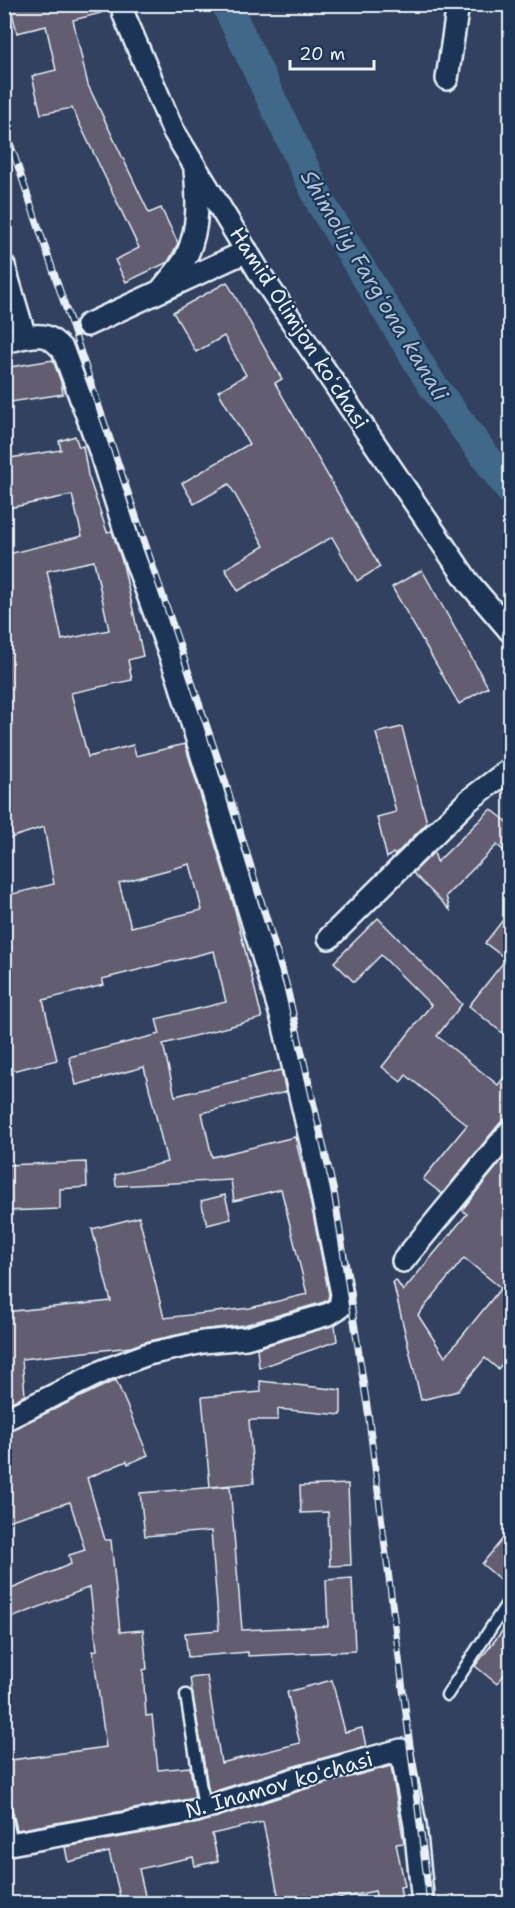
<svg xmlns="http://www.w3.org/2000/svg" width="515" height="1908" viewBox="0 0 515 1908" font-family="'Shantell Sans',sans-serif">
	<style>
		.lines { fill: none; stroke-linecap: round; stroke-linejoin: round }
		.canal { stroke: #406788; stroke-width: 30 }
		.building { fill: #625d71; stroke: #e8f1f8; stroke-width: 1.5; fill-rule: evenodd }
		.lane-casing { stroke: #e8f1f8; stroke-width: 15 }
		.street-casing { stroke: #e8f1f8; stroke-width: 26 }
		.lane { stroke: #1d3557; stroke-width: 10 }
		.street { stroke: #1d3557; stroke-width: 21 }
		.rail-casing { stroke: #e8f1f8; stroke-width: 7 }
		.rail { stroke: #1d3557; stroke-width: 4.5; stroke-dasharray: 14; stroke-linecap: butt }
		.labels { text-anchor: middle; stroke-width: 4.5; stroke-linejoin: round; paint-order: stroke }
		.street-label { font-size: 21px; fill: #e8f1f8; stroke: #1d3557 }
		.water-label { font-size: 22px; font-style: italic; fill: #adc1d1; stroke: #1d3557 }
	</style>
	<rect width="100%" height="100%" fill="#32415f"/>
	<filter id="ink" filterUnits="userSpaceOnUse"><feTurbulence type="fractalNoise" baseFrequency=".0167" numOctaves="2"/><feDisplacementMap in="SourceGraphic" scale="12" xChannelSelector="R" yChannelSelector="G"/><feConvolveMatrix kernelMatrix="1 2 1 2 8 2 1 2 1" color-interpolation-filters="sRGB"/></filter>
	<g filter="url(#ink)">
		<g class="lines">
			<polyline class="canal" points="226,4 322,205 431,383 510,490"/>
		</g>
		<g class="building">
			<polygon points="10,4 100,4 101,13 73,20 88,85 149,213 161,208 178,243 168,262 126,282 115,260 139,248 72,108 41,114 32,76 56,70 46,26 17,33"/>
			<polygon points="227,282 282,379 275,383 380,567 357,581 332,537 238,591 225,569 264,546 229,484 194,504 182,483 249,444 218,391 246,375 224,336 196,352 173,312"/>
			<polygon points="53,360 61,382 63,394 4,403 4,368"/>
			<path d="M75,436L79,447L83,446L88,475L107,532L112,531L123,564L143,656L128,660L132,680L71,693L88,757L133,745L136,756L185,744L234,906L262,1018L163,1044L175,1096L281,1070L286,1092L202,1113L212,1157L295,1137L309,1194L329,1294L328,1299L324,1302L244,1325L200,1330L145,1342L131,1347L22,1359L25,1395L4,1406V1312L111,1301L92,1229L139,1217L164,1318L250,1308L307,1294L281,1189L234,1201L231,1180L116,1186L115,1175L167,1162L144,1067L76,1085L69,1057L160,1034L156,1019L226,1002L214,951L102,979L104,985L43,1000L57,1060L4,1073V896L54,884L44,827L4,840V555L82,536L72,495L4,509V459L61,450L59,441ZM94,561L109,630L62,640L47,571ZM190,864L202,910L131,927L119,883Z"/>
			<polygon points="422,570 488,687 459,704 392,587"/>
			<polygon points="402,727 427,823 395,855 393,853 387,858 377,817 396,812 376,733"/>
			<polygon points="491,809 510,824 510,856 497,845 446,896 450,910 413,873 434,852 437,862"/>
			<polygon points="510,911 510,1039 469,1006 506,959 485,943"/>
			<polygon points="378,918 462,1004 437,1036 498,1085 510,1070 510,1119 505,1119 500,1123 442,1194 423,1179 467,1125 406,1075 401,1082 382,1067 431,1005 381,955 354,982 334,962"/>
			<path d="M510,1150V1354L498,1369L485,1358L458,1391L421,1400L393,1282L396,1280L403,1291L467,1214L462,1210ZM464,1258L501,1288L445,1357L418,1315Z"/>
			<polygon points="86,1162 87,1187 60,1189 60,1209 4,1211 4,1165"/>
			<polygon points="225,1195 231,1219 207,1225 201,1201"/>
			<polygon points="335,1325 337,1341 259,1368 257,1348"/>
			<polygon points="116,1380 148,1455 128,1464 127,1461 87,1478 105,1540 111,1540 120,1632 143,1630 147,1669 143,1670 146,1716 152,1715 158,1770 190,1767 195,1798 17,1830 11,1804 9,1801 4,1799 4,1761 106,1747 93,1651 97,1650 90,1587 4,1621 4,1592 71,1564 69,1555 85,1550 70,1502 4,1522 4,1433"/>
			<polygon points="260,1381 341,1390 341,1415 278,1409 278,1420 249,1420 254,1483 210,1487 202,1397 261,1392"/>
			<polygon points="348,1484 351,1565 330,1566 328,1512 301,1513 300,1486"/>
			<polygon points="230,1486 242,1630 328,1626 326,1580 352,1578 355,1651 248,1656 248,1652 188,1657 185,1633 219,1630 211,1531 145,1536 140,1493"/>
			<polygon points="510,1530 510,1588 482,1564"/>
			<polygon points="510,1621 510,1667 497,1684 475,1666"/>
			<polygon points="207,1676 221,1763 300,1743 287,1692 332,1680 345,1732 362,1728 366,1746 295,1766 209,1793 190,1678"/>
			<polygon points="391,1766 404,1843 396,1844 405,1886 400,1887 403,1904 378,1904 375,1891 321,1902 320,1899 298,1904 280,1904 263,1822 212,1834 218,1861 195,1866 193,1857 139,1869 147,1904 122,1904 109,1852 68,1862 65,1847 199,1823 302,1790"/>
		</g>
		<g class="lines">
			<defs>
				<g id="lane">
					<polyline points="186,1695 204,1808"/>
					<polyline points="447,1695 510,1599"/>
					<polyline points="4,1806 12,1844"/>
				</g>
				<g id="street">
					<polyline points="122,4 124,15 173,130 264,280 469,583 510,631"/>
					<polyline points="447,79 458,4"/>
					<polyline points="4,266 25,337 4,342"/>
					<path d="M162,289C170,278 182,267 187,255C199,228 198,200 195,171"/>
					<polyline points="87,325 247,251"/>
					<polyline points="329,938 469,800 510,769"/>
					<polyline points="403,1261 510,1131"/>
					<path d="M4,1420L105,1370L148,1354L203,1342L246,1338L329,1314L340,1307L342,1294L313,1151L283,1022L178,677L128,540L99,448L63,350C49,335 45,334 25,337"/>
					<polyline points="4,1845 195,1811 298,1778 401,1750 415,1825 423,1904"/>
				</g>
			</defs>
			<use href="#lane" class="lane-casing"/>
			<use href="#street" class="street-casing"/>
			<use href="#lane" class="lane"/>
			<use href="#street" class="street"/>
			<defs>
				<polyline id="rail" points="4,125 223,774 286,983 334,1192 368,1412 430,1904"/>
			</defs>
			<use href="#rail" class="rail-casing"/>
			<use href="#rail" class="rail"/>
		</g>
	</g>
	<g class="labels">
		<g class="street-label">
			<text transform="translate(299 328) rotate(57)" y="7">Hamid Olimjon koʻchasi</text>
			<text transform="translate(279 1785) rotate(-16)" y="7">N. Inamov koʻchasi</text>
		</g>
		<g class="water-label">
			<text transform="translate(375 285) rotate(59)" y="8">Shimoliy Fargʻona kanali</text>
		</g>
	</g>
	<rect width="515" height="1908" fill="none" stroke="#1d3557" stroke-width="24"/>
	<rect x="12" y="12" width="491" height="1884" fill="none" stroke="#e8f1f8" stroke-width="2" filter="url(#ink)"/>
	<path d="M290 60v9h84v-9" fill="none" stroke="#e8f1f8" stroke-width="3"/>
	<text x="299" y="60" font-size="18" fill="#e8f1f8" stroke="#1d3557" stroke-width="4.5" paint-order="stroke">20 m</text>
</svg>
